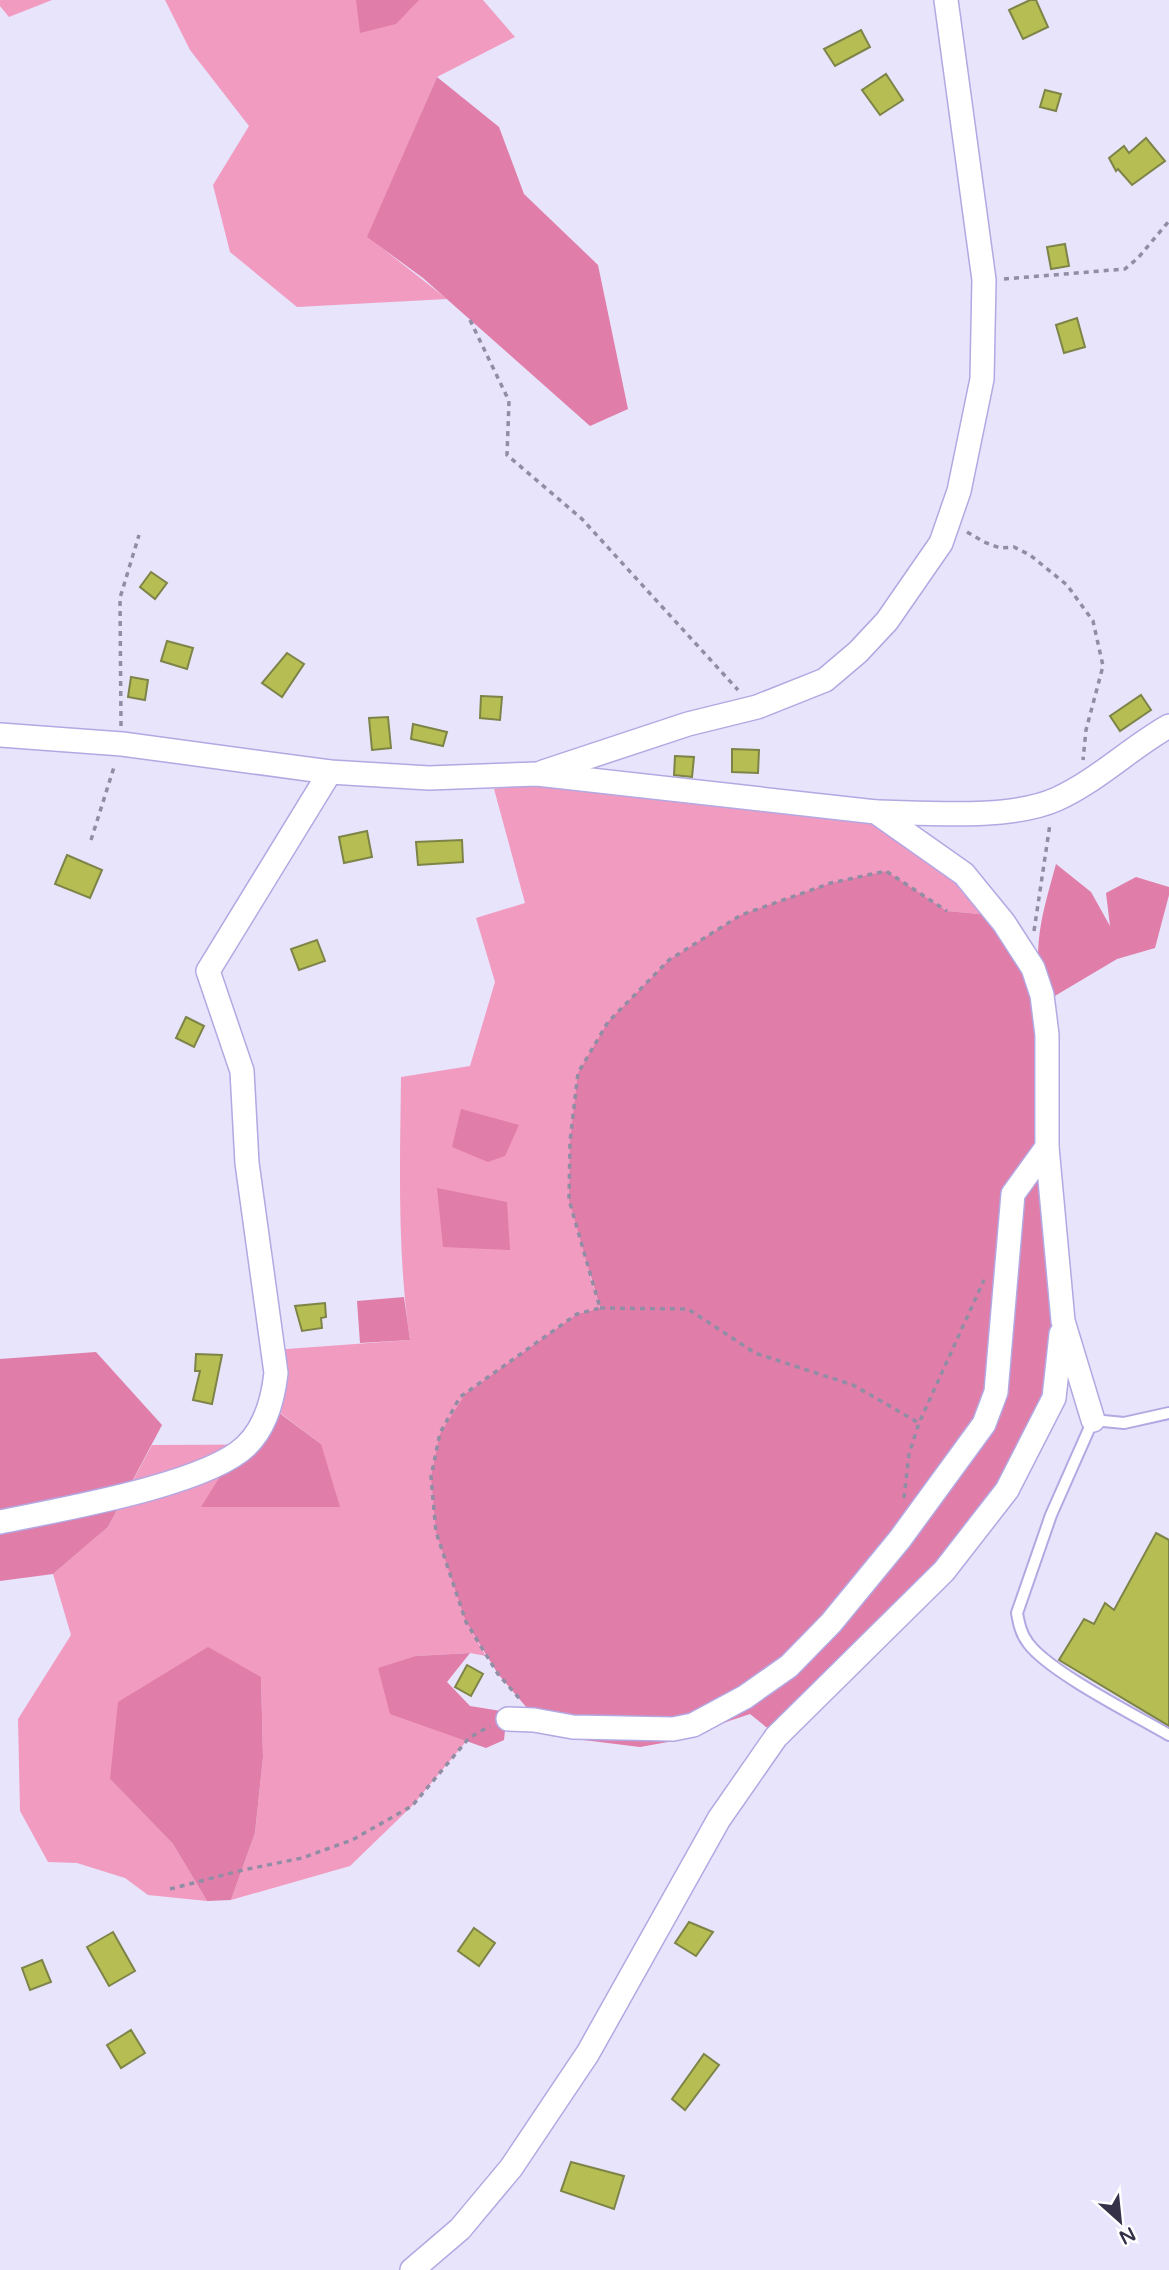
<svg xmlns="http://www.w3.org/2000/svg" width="1169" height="2270" viewBox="0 0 1169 2270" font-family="'Varela Round',sans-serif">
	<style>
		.green { fill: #f29bc0 }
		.forest { fill: #e07da8 }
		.building { fill: #b6be53; stroke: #7e8447; stroke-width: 2 }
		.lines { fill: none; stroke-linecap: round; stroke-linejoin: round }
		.lane-casing { stroke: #b3a8e2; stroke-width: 14 }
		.street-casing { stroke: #b3a8e2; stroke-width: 26 }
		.path { stroke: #918da5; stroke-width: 3.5; stroke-dasharray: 5 5; stroke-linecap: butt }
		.lane { stroke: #fff; stroke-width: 10 }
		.street { stroke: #fff; stroke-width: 23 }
	</style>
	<rect width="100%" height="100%" fill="#e7e4fc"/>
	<g class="green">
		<polygon points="0,0 52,0 9,17 0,6"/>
		<polygon points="165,0 483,0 515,37 437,77 368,237 447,299 297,307 230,252 213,185 249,126 190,50"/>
		<path d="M533,782L868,818L950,864L988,915L947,911L885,871L590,1275L600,1308L577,1314L466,1393V1622L486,1656L470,1653L416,1656L469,1738L412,1806L350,1866L231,1900L255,1833L263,1757L261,1677L110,1779L173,1844L207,1901L148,1895L125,1878L77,1863L48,1862L20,1811L18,1719L71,1635L53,1574L108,1527L152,1445L321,1444L271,1406L273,1350L410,1340C397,1253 400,1165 401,1077L470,1066L495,982L476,918L525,903L494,789Z"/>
	</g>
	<g class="forest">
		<polygon points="356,0 419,0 396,24 360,33"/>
		<polygon points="437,77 499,127 524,194 598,265 628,409 590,426 423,278 367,237"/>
		<path d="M1056,864L1091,892L1110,926L1106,893L1136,877L1169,887V895L1155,948L1117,959L1043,1003C1032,945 1041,919 1056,864Z"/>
		<polygon points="886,871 947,911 1000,916 1024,972 1039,1020 1056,1293 1053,1396 1006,1489 776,1735 750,1714 717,1725 696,1737 640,1747 551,1736 498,1674 466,1622 436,1532 431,1477 440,1434 466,1393 577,1314 600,1308 569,1200 570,1141 578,1073 608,1022 669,960 741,915 831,883"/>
		<polygon points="461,1109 519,1125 505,1156 488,1162 452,1147"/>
		<polygon points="437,1188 507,1202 510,1250 443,1247"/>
		<polygon points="404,1297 410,1340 360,1343 357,1301"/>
		<polygon points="96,1352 162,1425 108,1527 53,1574 0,1581 0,1359"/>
		<polygon points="266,1403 321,1444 340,1507 201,1507"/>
		<polygon points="208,1647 261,1677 263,1757 255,1833 231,1900 207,1901 173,1844 110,1779 118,1702"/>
		<polygon points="470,1653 447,1682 470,1706 507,1712 504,1740 486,1748 390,1714 378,1668 416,1656"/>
	</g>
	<g class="building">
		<polygon points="1030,0 1036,0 1048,27 1023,39 1009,10"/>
		<polygon points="861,30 870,47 835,66 824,49"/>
		<polygon points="886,74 903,100 880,115 862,90"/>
		<polygon points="1045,90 1061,94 1056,111 1040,107"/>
		<polygon points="1146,138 1165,161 1132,185 1118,169 1116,171 1109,158 1124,146 1129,153"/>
		<polygon points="1065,244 1069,266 1051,269 1047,247"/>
		<polygon points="1077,318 1085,347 1064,353 1056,325"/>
		<polygon points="151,572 167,583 155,599 140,587"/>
		<polygon points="167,641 193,648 187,669 161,661"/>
		<polygon points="287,653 304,664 282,697 262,683"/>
		<polygon points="131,677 148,680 145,700 128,697"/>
		<polygon points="1141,695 1151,710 1120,731 1110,716"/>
		<polygon points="481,696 502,697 500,720 480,718"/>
		<polygon points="388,717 391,748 372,750 369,718"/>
		<polygon points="413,724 447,732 443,746 411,739"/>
		<polygon points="732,749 759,750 758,773 732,772"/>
		<polygon points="675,756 694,757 692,777 674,775"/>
		<polygon points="367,831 372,857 344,863 339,837"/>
		<polygon points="462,840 463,862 418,865 416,842"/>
		<polygon points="67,855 102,870 90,898 55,884"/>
		<polygon points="317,940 325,961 299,970 291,949"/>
		<polygon points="186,1017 204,1026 194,1047 176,1038"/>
		<polygon points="325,1303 326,1317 321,1318 322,1328 302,1331 295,1306"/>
		<polygon points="196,1354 222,1355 212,1404 193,1400 200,1371 195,1371"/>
		<polygon points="1156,1533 1169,1540 1169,1726 1059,1660 1084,1619 1094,1624 1105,1603 1114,1610"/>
		<polygon points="467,1665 483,1674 471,1696 455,1687"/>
		<polygon points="689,1922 713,1932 696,1956 675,1943"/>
		<polygon points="474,1928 495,1943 479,1966 458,1951"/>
		<polygon points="113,1932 135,1971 109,1986 87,1947"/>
		<polygon points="42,1960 51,1982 30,1990 22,1968"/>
		<polygon points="131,2030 145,2053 121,2068 107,2045"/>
		<polygon points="704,2054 719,2065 685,2110 672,2099"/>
		<polygon points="571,2162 624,2176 614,2209 561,2191"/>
	</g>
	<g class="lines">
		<defs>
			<path id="lane" d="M1169,1735C1135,1715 1049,1672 1028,1643C1021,1634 1019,1624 1017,1613L1051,1515L1093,1420L1124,1423L1169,1413"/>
			<g id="street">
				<polyline points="0,735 122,744 330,772 429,778 537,774 876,812 964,874 1004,923 1033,968 1042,995 1047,1035 1047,1147 1063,1321 1093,1420"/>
				<polyline points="543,772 688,724 757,707 825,680 858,652 887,621 941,543 959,491 982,379 984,280 946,0"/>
				<path d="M877,812C928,813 1011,820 1057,799C1097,781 1130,748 1169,726"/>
				<path d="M0,1522C57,1510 206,1485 246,1446C266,1427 273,1400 276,1373L247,1163L242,1071L208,971L330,772"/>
				<polyline points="508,1719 534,1720 573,1727 673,1729 693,1725 745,1697 789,1666 831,1623 900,1539 984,1424 996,1392 1013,1194 1047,1147"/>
				<polyline points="412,2270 460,2229 511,2168 588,2053 719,1819 776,1737 944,1571 1007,1490 1054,1398 1061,1334"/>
			</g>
		</defs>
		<use href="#lane" class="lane-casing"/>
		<use href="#street" class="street-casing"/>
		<g class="path">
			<polyline points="1004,279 1125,269 1138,258 1169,221"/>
			<polyline points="470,320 509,401 507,455 582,519 738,690"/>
			<polyline points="967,532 984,542 1000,548 1014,547 1030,555 1067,585 1093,621 1103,666 1086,730 1083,760"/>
			<polyline points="121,726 120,598 139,535"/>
			<polyline points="91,840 115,764"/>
			<polyline points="1034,931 1050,824"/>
			<polyline points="600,1308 688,1309 755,1353 853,1385 919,1423"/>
			<polyline points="904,1498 909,1454 919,1423 984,1280"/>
			<polyline points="519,1698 498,1674 466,1622 436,1532 431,1477 440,1433 460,1397 577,1314 600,1308 569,1200 570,1141 578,1073 608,1022 669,960 741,915 831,883 886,871 947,911"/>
			<polyline points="170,1889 243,1870 302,1858 352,1840 412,1806 469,1738 490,1726"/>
		</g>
		<use href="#lane" class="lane"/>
		<use href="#street" class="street"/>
	</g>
	<g transform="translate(1120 2221) rotate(153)" stroke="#ffffff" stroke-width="5" paint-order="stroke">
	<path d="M0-5L12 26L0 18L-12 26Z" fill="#353148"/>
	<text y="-10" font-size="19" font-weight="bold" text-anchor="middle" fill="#353148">N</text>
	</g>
</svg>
